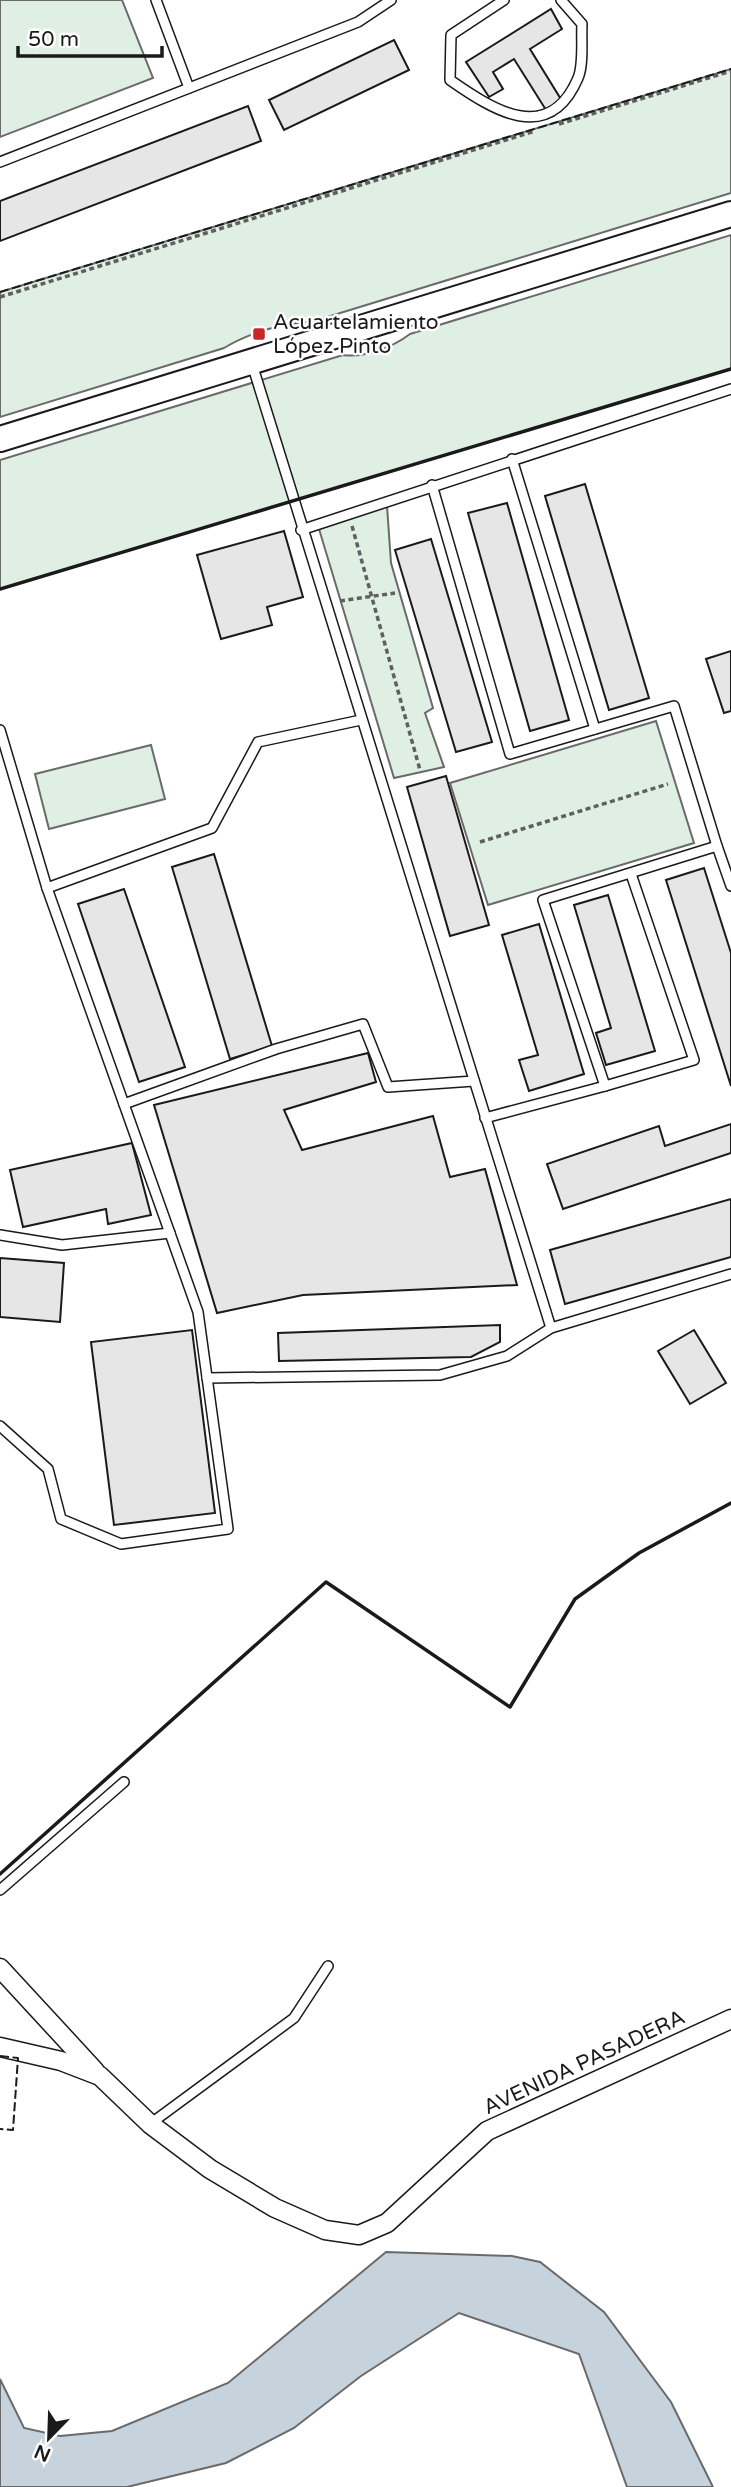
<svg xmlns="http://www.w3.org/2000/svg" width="731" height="2487" viewBox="0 0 731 2487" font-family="'Varela Round',sans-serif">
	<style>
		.green { fill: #e0efe3; stroke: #6a6a6a; stroke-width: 2 }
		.water { fill: #c6d2dc; stroke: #6a6a6a; stroke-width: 2 }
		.building { fill: #e6e6e6; stroke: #1a1a1a; stroke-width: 2 }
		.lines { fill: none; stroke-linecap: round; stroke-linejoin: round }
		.service-casing { stroke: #1a1a1a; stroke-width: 12 }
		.minor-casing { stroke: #1a1a1a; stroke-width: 21 }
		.secondary-casing { stroke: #1a1a1a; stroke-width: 28 }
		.path { stroke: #5f5f5f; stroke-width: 3.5; stroke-dasharray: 5 3.5; stroke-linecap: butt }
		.service { stroke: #fff; stroke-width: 9 }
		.minor { stroke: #fff; stroke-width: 18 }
		.secondary { stroke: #fff; stroke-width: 24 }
		.fence { stroke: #1a1a1a; stroke-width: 2; stroke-dasharray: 9 3.5; stroke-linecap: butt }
		.wall { stroke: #1a1a1a; stroke-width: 3.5 }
		.poi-dot { fill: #c62828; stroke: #fff; stroke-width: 2.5 }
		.labels { text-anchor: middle; stroke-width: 5; stroke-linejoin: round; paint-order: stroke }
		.poi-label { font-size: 21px; fill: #1a1a1a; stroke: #fff; text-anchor: start }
		.street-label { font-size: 21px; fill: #1a1a1a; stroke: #fff }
	</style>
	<rect width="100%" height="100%" fill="#fff"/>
	<g class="green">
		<polygon points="0,0 122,0 153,78 0,137"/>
		<path d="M731,69V193L311,322C282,323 249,333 224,348L0,417V292Z"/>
		<path d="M731,235V369L0,589V460L343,355C365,358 393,347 410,334Z"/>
		<polygon points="387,506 391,563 433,708 425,713 444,767 394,778 319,529"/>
		<polygon points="656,721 694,843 488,905 450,783"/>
		<polygon points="151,745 165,799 49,829 35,774"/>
	</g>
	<polygon class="water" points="386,2252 512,2256 540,2262 604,2312 671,2402 713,2487 627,2487 579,2354 459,2313 361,2376 294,2428 226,2463 127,2487 0,2487 0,2379 24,2428 60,2436 112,2431 228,2383"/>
	<g class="building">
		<polygon points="551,9 562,29 530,49 562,101 546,110 514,59 493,72 503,89 489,97 466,62"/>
		<polygon points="394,40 409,70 284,130 269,100"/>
		<polygon points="248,106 261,141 0,241 0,201"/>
		<polygon points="585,484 649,698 609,710 545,496"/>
		<polygon points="507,503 569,720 530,731 468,513"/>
		<polygon points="284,531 303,597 267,607 272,625 221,639 197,555"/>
		<polygon points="431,539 492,742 456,752 395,550"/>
		<polygon points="731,651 731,711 724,713 706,659"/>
		<polygon points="446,776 489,925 450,936 407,787"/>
		<polygon points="214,854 272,1046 230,1059 172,867"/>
		<polygon points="704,868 731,953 731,1086 666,880"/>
		<polygon points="124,889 185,1067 139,1082 78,904"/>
		<polygon points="608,895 655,1051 606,1065 596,1033 611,1028 574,905"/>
		<polygon points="539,924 584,1074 529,1091 519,1060 538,1055 502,935"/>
		<polygon points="368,1053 376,1082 284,1110 302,1150 433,1116 450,1177 485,1169 517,1285 303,1295 217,1313 154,1105"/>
		<polygon points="731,1124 731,1153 563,1209 547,1164 659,1126 665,1146"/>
		<polygon points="132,1143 151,1215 108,1224 106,1209 23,1227 10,1170"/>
		<polygon points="731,1199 731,1257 565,1304 550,1250"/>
		<polygon points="0,1258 64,1263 60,1322 0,1317"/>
		<polygon points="500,1325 500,1342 471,1357 279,1361 278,1333"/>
		<polygon points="192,1330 215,1513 114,1525 91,1342"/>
		<polygon points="694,1330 726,1383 690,1404 658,1351"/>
	</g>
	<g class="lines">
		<defs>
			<g id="service">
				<polyline points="156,0 189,88"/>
				<path d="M504,0L451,35L450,80C493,110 549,146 578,78C584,64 581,39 582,24L561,0"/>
				<polyline points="0,162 358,22 391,0"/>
				<polyline points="252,364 551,1328"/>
				<polyline points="512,459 595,729"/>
				<polyline points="432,485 510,754 674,706 717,846"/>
				<polyline points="301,530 731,389"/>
				<polyline points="0,730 47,888 198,1312 228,1529 121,1544 61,1519 48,1469 0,1426"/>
				<polyline points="47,888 212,828 258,742 361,720"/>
				<polyline points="605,1086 694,1060 631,874"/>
				<polyline points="124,1104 276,1049 363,1024 388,1087 474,1081"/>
				<polyline points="485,1118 605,1086 543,900 717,846 731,886"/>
				<polyline points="0,1235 62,1245 170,1233"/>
				<polyline points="207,1378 440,1375 507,1356 551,1328 731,1274"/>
				<polyline points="0,1890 124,1782"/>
				<polyline points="150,2124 294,2018 328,1966"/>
			</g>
			<g id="minor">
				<polyline points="0,1968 95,2071"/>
				<polyline points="0,2047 61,2061 100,2076 150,2124 210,2169 275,2208 325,2230 359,2235 387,2223 487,2131 731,2019"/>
			</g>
			<polyline id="secondary" points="0,439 731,214"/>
		</defs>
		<use href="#service" class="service-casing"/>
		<use href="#minor" class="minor-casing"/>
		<use href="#secondary" class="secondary-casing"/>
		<g class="path">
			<polyline points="559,124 731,71"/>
			<polyline points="0,297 535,131"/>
			<polyline points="352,526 420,770"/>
			<polyline points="340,601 395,593"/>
			<polyline points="480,842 668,784"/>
		</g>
		<use href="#service" class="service"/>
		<use href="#minor" class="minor"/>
		<use href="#secondary" class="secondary"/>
		<g class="fence">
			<polyline points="0,292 731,69"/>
			<polyline points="0,2056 18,2058 13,2130 0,2129"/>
		</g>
		<g class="wall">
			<polyline points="0,589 731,369"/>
			<polyline points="0,1874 326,1582 510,1707 575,1599 639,1553 731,1503"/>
		</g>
	</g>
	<rect class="poi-dot" x="252" y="327" width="14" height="14" rx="3.5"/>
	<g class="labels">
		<g class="poi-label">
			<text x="273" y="329">Acuartelamiento<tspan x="273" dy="24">López Pinto</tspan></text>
		</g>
		<g class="street-label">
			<text transform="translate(584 2062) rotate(-25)" y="7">AVENIDA PASADERA</text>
		</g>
	</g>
	<g transform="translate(49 2438) rotate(203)" stroke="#ffffff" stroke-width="5" paint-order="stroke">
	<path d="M0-5L12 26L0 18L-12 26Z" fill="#1a1a1a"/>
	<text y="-10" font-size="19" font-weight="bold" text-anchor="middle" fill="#1a1a1a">N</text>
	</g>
	<path d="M18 46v10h144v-10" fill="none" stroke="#1a1a1a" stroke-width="3.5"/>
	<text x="28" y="46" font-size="21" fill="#1a1a1a" stroke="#ffffff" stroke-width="5" paint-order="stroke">50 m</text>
</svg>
